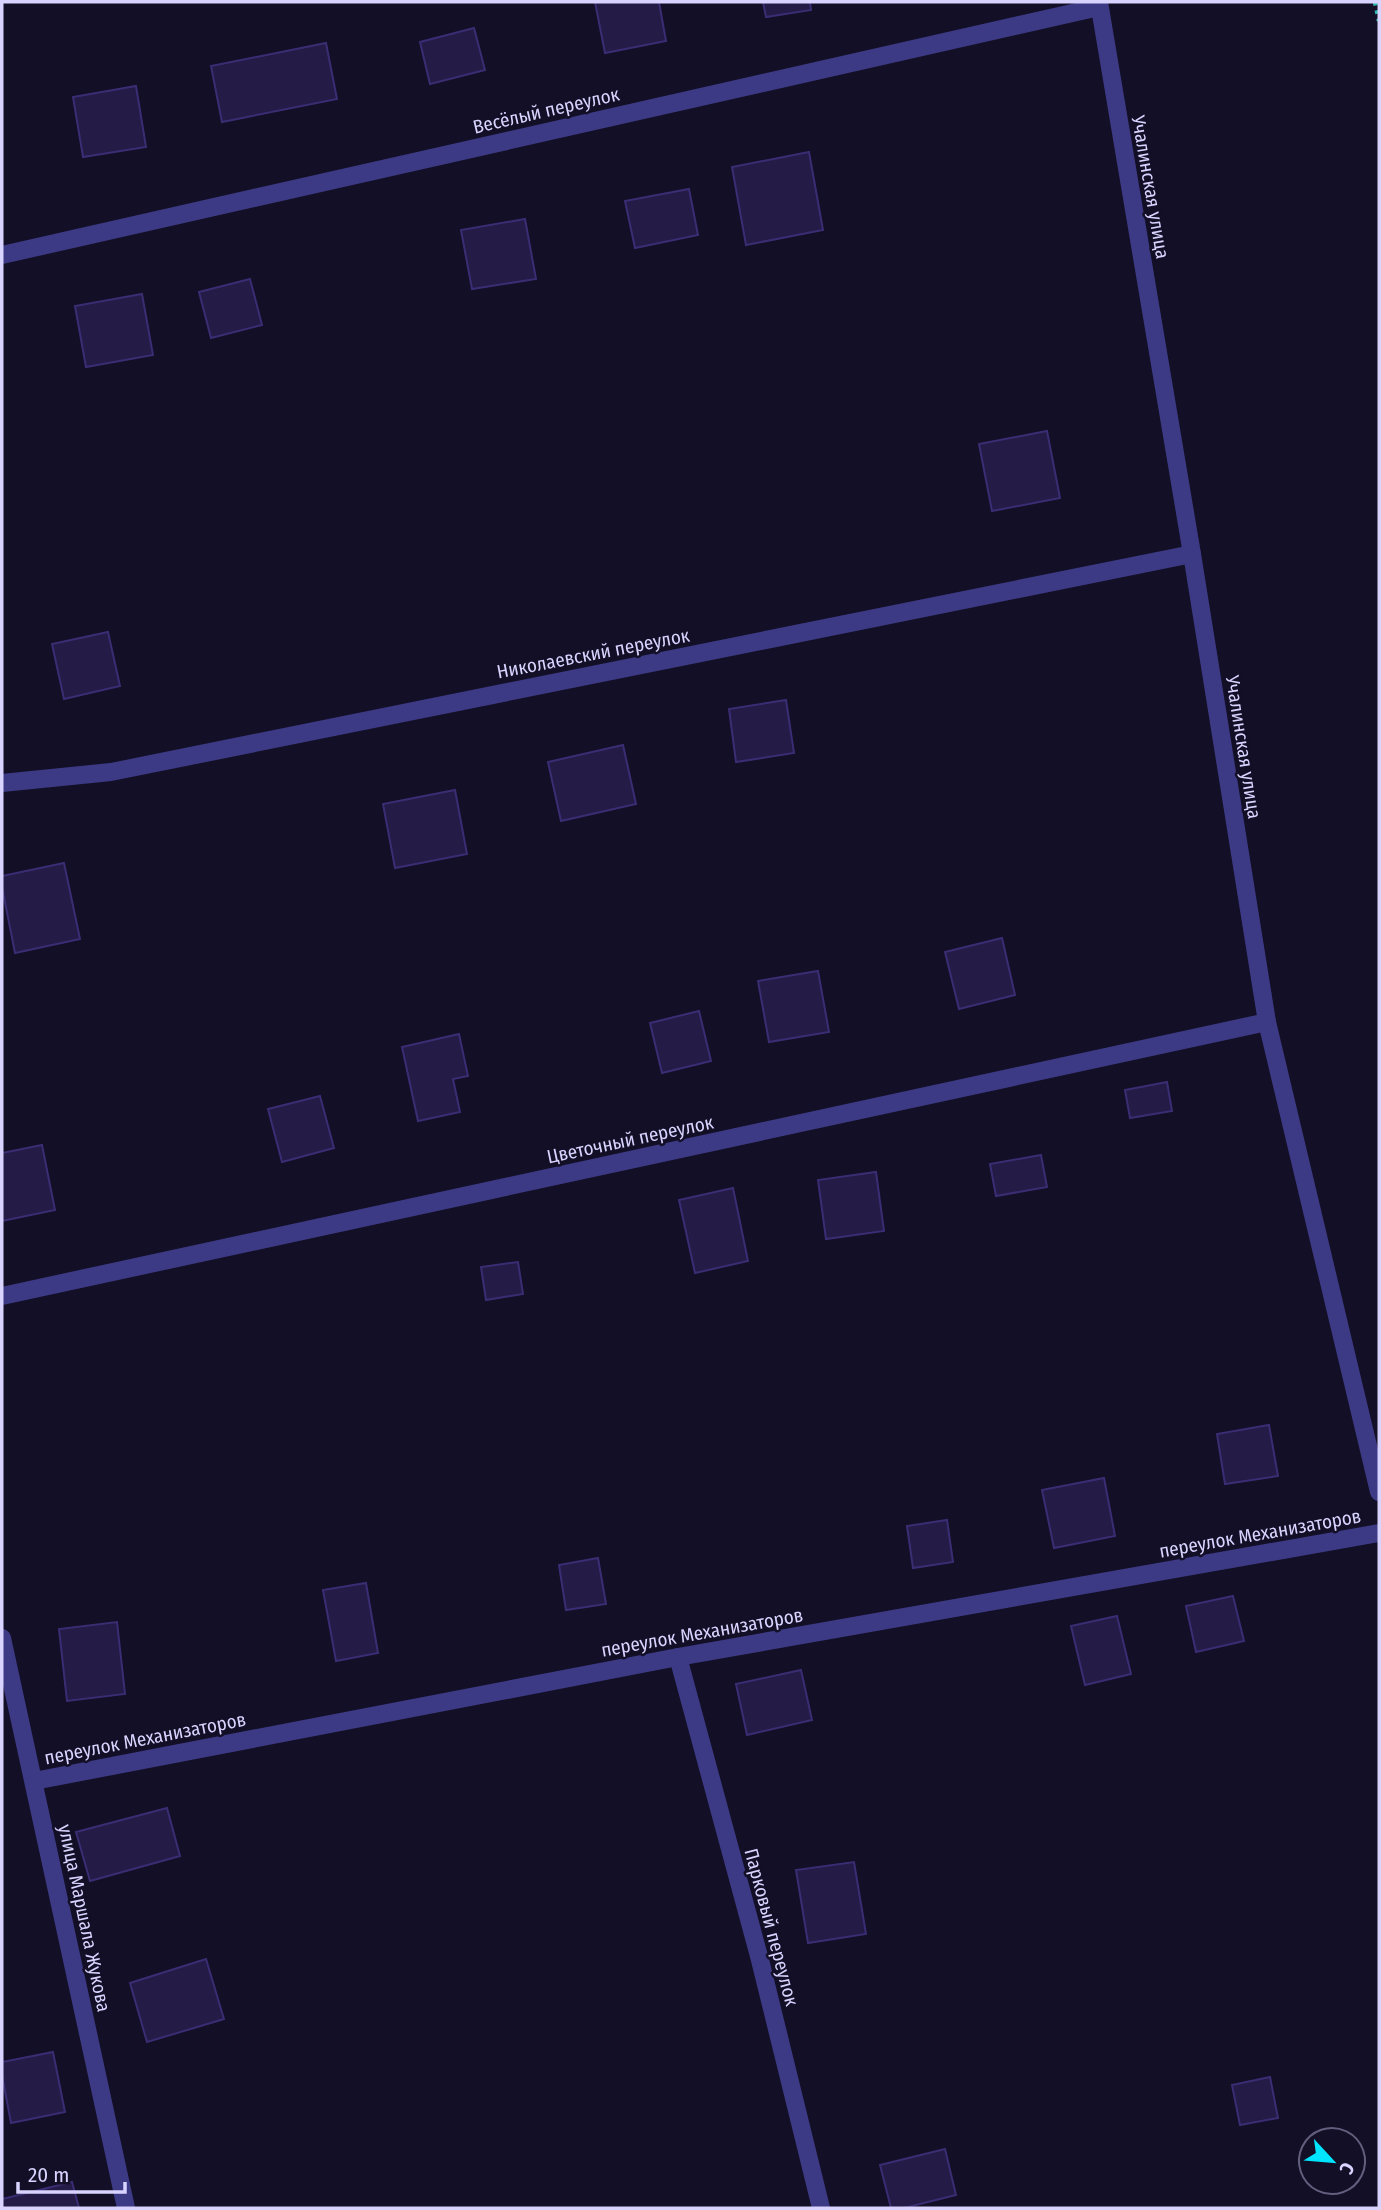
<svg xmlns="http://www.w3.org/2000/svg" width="1381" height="2210" viewBox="0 0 1381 2210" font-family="'Fira Sans Condensed',sans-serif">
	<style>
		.building { fill: #241b47; stroke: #3b2d73; stroke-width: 2 }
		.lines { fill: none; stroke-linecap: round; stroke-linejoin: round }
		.path { stroke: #2fb8b0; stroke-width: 4.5; stroke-dasharray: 3.5 5; stroke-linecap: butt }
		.minor { stroke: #3d3a85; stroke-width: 18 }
		.labels { text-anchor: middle; stroke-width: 5; stroke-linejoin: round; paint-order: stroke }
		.street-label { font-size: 19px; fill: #d9d4ff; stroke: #130f26 }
	</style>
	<rect width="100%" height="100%" fill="#130f26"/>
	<g class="building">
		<polygon points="595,2 659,2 666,41 605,53"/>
		<polygon points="763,2 810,2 811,10 766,17"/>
		<polygon points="474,28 485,70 430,84 420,42"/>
		<polygon points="326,43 337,99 222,122 211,66"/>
		<polygon points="136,86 146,147 83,157 73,97"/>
		<polygon points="809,152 823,230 746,245 732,167"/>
		<polygon points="689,189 698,235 635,248 625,201"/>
		<polygon points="525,219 536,279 472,289 461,230"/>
		<polygon points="250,279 262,325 211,338 199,292"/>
		<polygon points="142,294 153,355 86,367 75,306"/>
		<polygon points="1047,431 1060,498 992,511 979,444"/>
		<polygon points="108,632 120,686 64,699 52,644"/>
		<polygon points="786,700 794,753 736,762 729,709"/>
		<polygon points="623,745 636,804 561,821 548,762"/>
		<polygon points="455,790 467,854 395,868 383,804"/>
		<polygon points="64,863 80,939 15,953 2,887 2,876"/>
		<polygon points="1002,938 1015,995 959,1009 945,952"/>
		<polygon points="818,971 829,1032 769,1042 758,981"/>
		<polygon points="699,1011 711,1061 662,1073 650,1023"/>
		<polygon points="459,1034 468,1076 453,1079 460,1112 418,1121 402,1047"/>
		<polygon points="1167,1082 1172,1111 1130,1118 1125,1090"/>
		<polygon points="320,1096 334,1148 282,1162 268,1109"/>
		<polygon points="42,1145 55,1210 2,1221 2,1153"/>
		<polygon points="1041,1155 1047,1187 996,1196 990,1164"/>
		<polygon points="876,1172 884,1231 826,1239 818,1180"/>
		<polygon points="733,1188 748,1261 695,1273 679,1200"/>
		<polygon points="518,1262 523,1294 486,1300 481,1267"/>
		<polygon points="1269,1425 1278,1476 1225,1484 1217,1434"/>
		<polygon points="1104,1478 1115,1536 1054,1548 1042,1490"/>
		<polygon points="947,1520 953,1562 913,1568 907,1526"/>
		<polygon points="598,1558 606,1604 566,1610 559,1565"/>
		<polygon points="366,1583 378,1653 336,1661 323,1590"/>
		<polygon points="1233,1596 1244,1641 1196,1652 1186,1606"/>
		<polygon points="1117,1616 1131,1674 1085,1685 1071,1626"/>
		<polygon points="117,1622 125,1694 67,1701 59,1629"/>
		<polygon points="801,1670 812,1720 747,1735 736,1684"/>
		<polygon points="167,1808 180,1856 90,1881 76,1832"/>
		<polygon points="854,1862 866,1934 808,1943 796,1870"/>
		<polygon points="206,1959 224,2019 147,2042 130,1983"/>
		<polygon points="53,2052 65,2112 11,2123 2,2075 2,2062"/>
		<polygon points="1270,2077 1278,2118 1240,2125 1232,2085"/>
		<polygon points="945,2149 956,2195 904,2208 891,2208 880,2165"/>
		<polygon points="72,2182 79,2208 2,2208 2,2199"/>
	</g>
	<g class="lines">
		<polyline class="path" points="1375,2 1379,21"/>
		<g class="minor">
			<polyline points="1099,2 1192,554 1267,1022 1379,1492"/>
			<polyline points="2,255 1099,7"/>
			<polyline points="2,783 111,772 1192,554"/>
			<polyline points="2,1296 1267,1022"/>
			<polyline points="2,1638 126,2208"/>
			<polyline points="678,1657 760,1960 821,2208"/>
			<polyline points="34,1781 678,1657 1379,1533"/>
		</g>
	</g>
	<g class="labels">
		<g class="street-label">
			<text transform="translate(546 110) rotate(-13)" y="7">Весёлый переулок</text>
			<text transform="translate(1151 187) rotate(80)" y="7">Учалинская улица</text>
			<text transform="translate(593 653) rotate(-11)" y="7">Николаевский переулок</text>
			<text transform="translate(1244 747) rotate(81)" y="7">Учалинская улица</text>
			<text transform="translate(630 1139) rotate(-12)" y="7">Цветочный переулок</text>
			<text transform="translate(1260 1533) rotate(-10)" y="7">переулок Механизаторов</text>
			<text transform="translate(702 1632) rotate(-10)" y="7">переулок Механизаторов</text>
			<text transform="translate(145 1738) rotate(-11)" y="7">переулок Механизаторов</text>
			<text transform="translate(85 1918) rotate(78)" y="7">улица Маршала Жукова</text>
			<text transform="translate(772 1927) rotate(75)" y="7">Парковый переулок</text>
		</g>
	</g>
	<rect width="1381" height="2210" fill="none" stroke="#d9d4ff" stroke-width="7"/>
	<g transform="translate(1332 2161) rotate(116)"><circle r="33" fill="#130f26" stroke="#625e7d" stroke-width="2"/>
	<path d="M0-5L12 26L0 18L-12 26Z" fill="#00e5ff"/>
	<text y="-10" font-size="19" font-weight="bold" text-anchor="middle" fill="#d9d4ff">С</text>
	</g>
	<path d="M18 2182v10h107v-10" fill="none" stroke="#d9d4ff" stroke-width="3.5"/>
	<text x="28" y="2182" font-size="21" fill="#d9d4ff" stroke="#130f26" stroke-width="5" paint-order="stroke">20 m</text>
</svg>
